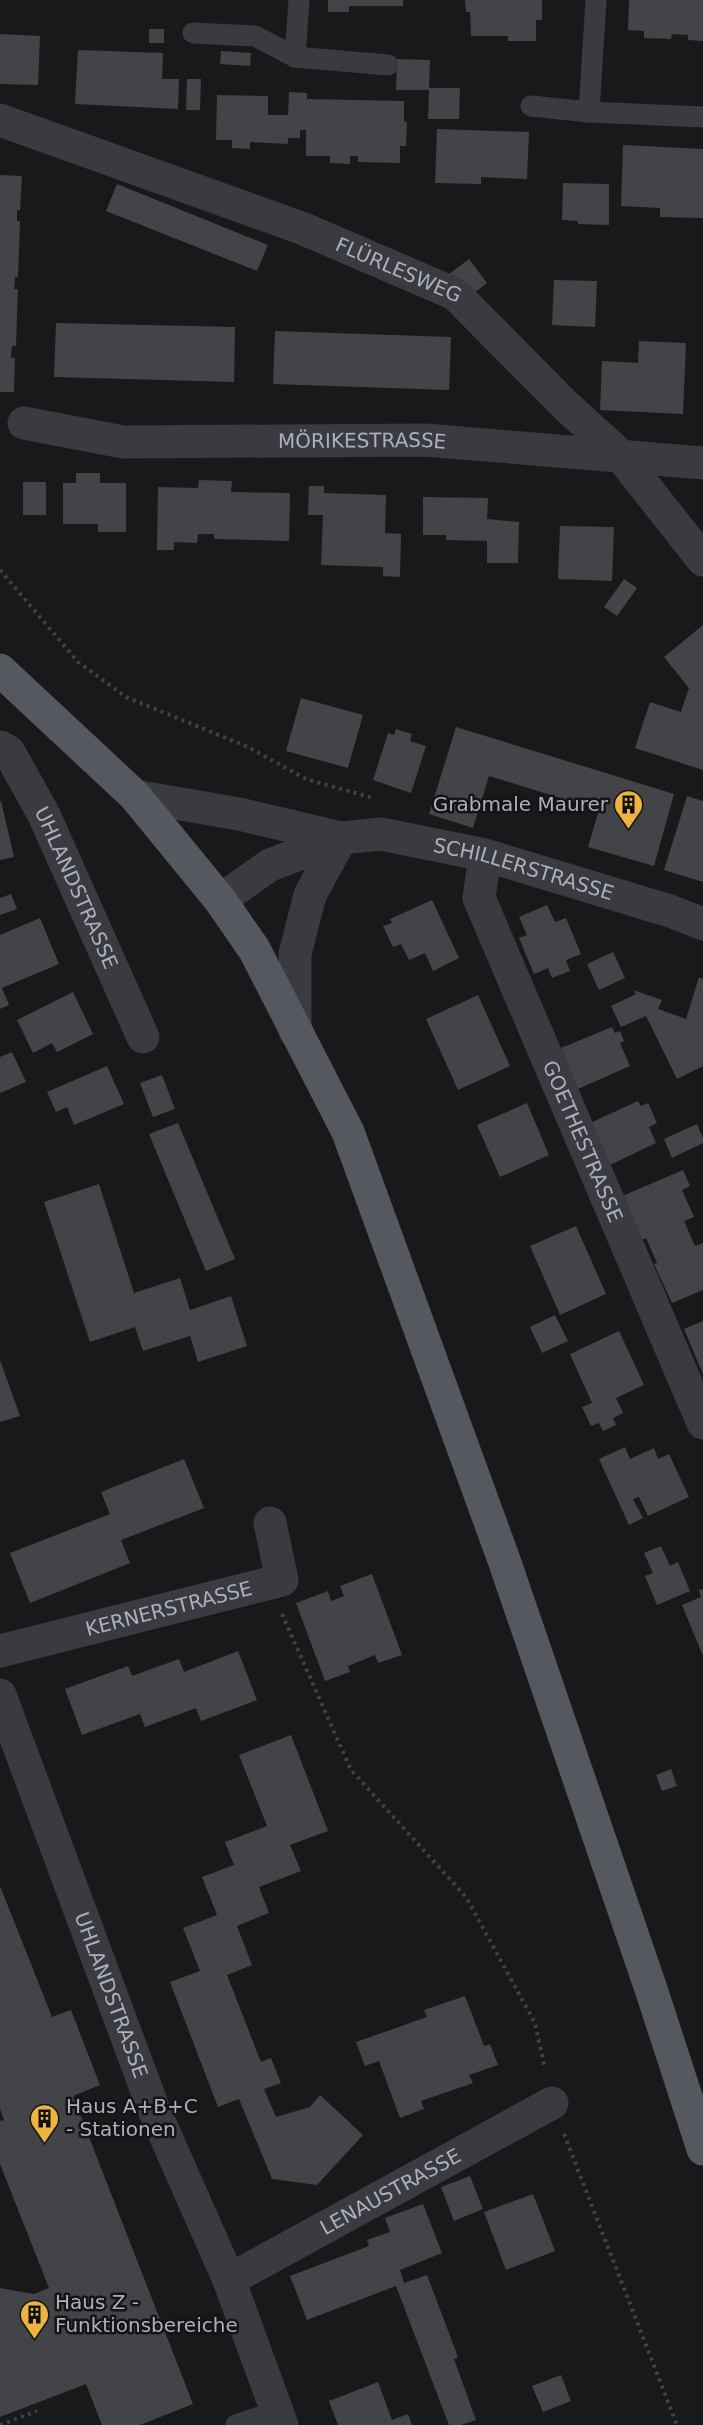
<svg xmlns="http://www.w3.org/2000/svg" width="703" height="2425" viewBox="0 0 703 2425" font-family="'DejaVu Sans',sans-serif">
	<style>
		.building { fill: #434448 }
		.lines { fill: none; stroke-linecap: round; stroke-linejoin: round }
		.path { stroke: #404247; stroke-width: 4; stroke-dasharray: 3 4.5; stroke-linecap: butt }
		.service { stroke: #3a3b40; stroke-width: 21 }
		.minor { stroke: #3a3b40; stroke-width: 33 }
		.tertiary { stroke: #3a3b40; stroke-width: 33 }
		.primary { stroke: #56585f; stroke-width: 33 }
		.labels { text-anchor: middle; stroke-width: 5; stroke-linejoin: round; paint-order: stroke }
		.street-label { font-size: 20px; fill: #acb0ba; stroke: #141416 }
		.poi-label { font-size: 20px; fill: #acb0ba; stroke: #141416; text-anchor: start }
	</style>
	<rect width="100%" height="100%" fill="#19191b"/>
	<g class="building">
		<polygon points="328,0 403,0 403,6 349,6 349,12 328,12"/>
		<polygon points="465,0 542,0 542,20 536,20 536,41 508,41 508,36 471,36 470,12 466,12"/>
		<polygon points="629,0 703,0 703,41 688,40 688,35 672,34 671,39 644,38 644,31 628,30"/>
		<rect x="149" y="29" width="15" height="14"/>
		<polygon points="0,34 40,36 38,85 0,84"/>
		<polygon points="78,50 163,53 162,79 179,79 178,109 75,104"/>
		<polygon points="221,51 251,53 250,66 220,64"/>
		<polygon points="397,59 430,60 429,88 460,88 459,119 428,119 429,90 396,90"/>
		<polygon points="187,79 201,79 200,110 186,110"/>
		<polygon points="289,92 307,93 307,99 404,101 404,121 407,122 406,146 400,146 400,163 358,162 358,156 350,156 350,164 330,163 330,156 306,156 306,130 300,130 300,138 288,138 288,144 250,142 250,149 232,148 232,140 216,140 217,95 268,96 268,115 288,115"/>
		<polygon points="437,129 529,132 527,179 481,177 481,184 435,183"/>
		<polygon points="623,145 703,149 703,218 660,217 660,208 621,206"/>
		<polygon points="0,175 22,176 20,210 17,210 17,221 20,221 18,277 15,277 14,289 18,289 16,346 12,346 11,358 15,358 14,392 0,392"/>
		<polygon points="563,183 609,184 609,225 578,224 578,221 562,220"/>
		<polygon points="117,184 268,245 257,271 106,211"/>
		<polygon points="469,259 487,283 466,299 448,275"/>
		<polygon points="554,280 597,281 595,327 552,325"/>
		<polygon points="56,323 235,327 234,382 54,377"/>
		<polygon points="275,331 451,337 449,390 273,384"/>
		<polygon points="639,341 686,343 683,414 600,410 602,361 638,363"/>
		<polygon points="76,473 100,473 100,483 126,483 126,532 98,532 98,524 63,524 63,483 76,483"/>
		<polygon points="199,480 232,481 231,492 290,493 289,541 214,539 214,534 198,534 197,543 174,542 174,550 157,550 158,487 198,488"/>
		<rect x="23" y="482" width="23" height="33"/>
		<polygon points="309,486 324,486 324,493 386,495 385,533 401,534 400,577 383,576 383,567 321,565 323,515 308,515"/>
		<polygon points="423,497 488,498 487,519 519,522 518,563 487,563 487,541 446,540 446,535 423,535"/>
		<polygon points="560,526 614,527 612,581 558,579"/>
		<polygon points="624,579 637,588 617,616 604,607"/>
		<polygon points="703,625 703,770 635,748 650,702 681,712 689,688 664,657"/>
		<polygon points="301,698 363,715 348,768 286,751"/>
		<polygon points="456,727 674,794 654,866 588,847 599,810 489,776 473,828 429,814"/>
		<polygon points="396,729 412,734 410,741 426,746 411,793 373,780 388,733 394,735"/>
		<polygon points="687,796 703,801 703,882 664,870"/>
		<polygon points="1,801 14,857 0,860 0,802"/>
		<polygon points="11,894 17,909 0,915 0,898"/>
		<polygon points="432,900 459,958 433,971 425,953 409,960 401,944 393,947 383,926 392,923 390,919"/>
		<polygon points="547,905 555,922 566,918 581,954 566,960 570,971 552,978 548,968 534,974 519,938 527,935 519,917"/>
		<polygon points="40,918 59,964 2,988 9,1005 0,1009 0,935"/>
		<polygon points="613,952 625,978 599,990 587,964"/>
		<polygon points="699,977 703,979 703,1066 677,1079 646,1016 621,1027 611,1006 636,994 633,990 662,1000 658,1009 686,1019"/>
		<polygon points="73,992 93,1034 57,1052 52,1043 33,1053 17,1020"/>
		<polygon points="478,995 510,1066 458,1090 426,1019"/>
		<polygon points="612,1027 615,1033 620,1031 624,1041 620,1043 630,1066 578,1089 561,1048"/>
		<polygon points="12,1052 26,1082 0,1093 0,1057"/>
		<polygon points="107,1066 124,1104 74,1125 67,1107 56,1112 47,1092"/>
		<polygon points="162,1075 175,1109 153,1117 140,1083"/>
		<polygon points="638,1101 641,1106 648,1103 657,1123 649,1127 656,1143 610,1165 590,1123"/>
		<polygon points="527,1103 549,1155 500,1177 477,1125"/>
		<polygon points="178,1123 235,1259 206,1271 149,1134"/>
		<polygon points="697,1124 703,1138 703,1143 672,1158 664,1139"/>
		<polygon points="683,1170 690,1186 682,1190 694,1217 684,1221 695,1246 703,1243 703,1290 672,1303 654,1264 657,1263 646,1238 640,1241 620,1197"/>
		<polygon points="99,1184 134,1293 180,1278 190,1310 231,1296 247,1346 198,1362 190,1336 143,1351 135,1327 90,1342 44,1202"/>
		<polygon points="576,1226 606,1294 560,1315 530,1246"/>
		<polygon points="555,1315 568,1341 542,1353 530,1327"/>
		<polygon points="703,1321 703,1374 684,1329"/>
		<polygon points="619,1331 644,1385 616,1398 623,1413 613,1418 616,1425 603,1431 599,1423 591,1426 582,1407 592,1403 570,1354"/>
		<polygon points="0,1360 20,1416 0,1422"/>
		<polygon points="625,1447 630,1459 654,1448 658,1459 669,1454 689,1497 648,1516 639,1497 633,1499 643,1518 629,1525 599,1459"/>
		<polygon points="184,1459 204,1508 121,1540 130,1563 30,1603 10,1553 110,1514 101,1492"/>
		<polygon points="661,1546 670,1566 678,1562 690,1591 657,1605 645,1576 653,1573 644,1553"/>
		<polygon points="372,1574 402,1655 378,1663 375,1655 348,1666 350,1672 325,1681 296,1603 328,1591 331,1601 344,1596 340,1586"/>
		<polygon points="703,1589 703,1656 682,1605 701,1597 699,1590"/>
		<polygon points="238,1651 257,1700 201,1721 196,1708 145,1727 140,1714 82,1735 65,1689 128,1666 132,1676 179,1659 184,1672"/>
		<polygon points="291,1735 328,1831 290,1845 301,1871 259,1887 269,1913 237,1926 252,1965 227,1975 261,2062 271,2058 281,2083 264,2089 276,2117 310,2107 320,2095 363,2135 317,2185 272,2179 239,2099 218,2107 170,1982 200,1971 183,1928 217,1915 202,1877 234,1865 225,1842 267,1826 239,1755"/>
		<polygon points="671,1769 677,1786 662,1791 656,1775"/>
		<polygon points="0,1886 52,2017 71,2010 100,2085 73,2096 193,2404 140,2425 102,2425 86,2384 0,2417 0,2288 34,2294 49,2288 0,2164 0,2121 4,2120 0,2109"/>
		<polygon points="465,1996 484,2046 490,2044 498,2065 469,2075 473,2083 421,2101 424,2109 400,2118 379,2061 365,2066 356,2042 427,2017 424,2010"/>
		<polygon points="470,2176 483,2209 454,2221 441,2187"/>
		<polygon points="533,2194 555,2251 506,2270 484,2212"/>
		<polygon points="423,2204 442,2253 400,2270 404,2283 427,2275 458,2357 454,2359 476,2420 461,2425 449,2425 396,2286 307,2320 290,2276 369,2246 367,2240 390,2232 385,2218"/>
		<polygon points="561,2375 571,2401 543,2412 532,2386"/>
		<polygon points="378,2382 392,2420 408,2414 412,2425 338,2425 329,2401"/>
	</g>
	<g class="lines">
		<g class="path">
			<polyline points="0,570 78,662 126,697 248,747 306,779 373,798"/>
			<polyline points="282,1614 351,1770 466,1897 535,2023 545,2069"/>
			<polyline points="564,2134 677,2425"/>
			<polyline points="0,2425 37,2411"/>
		</g>
		<g class="service">
			<polyline points="193,33 255,36 295,57 388,65"/>
			<polyline points="295,57 299,0"/>
			<polyline points="531,106 589,112 703,117"/>
			<polyline points="589,112 596,0"/>
			<polyline points="236,2425 277,2411"/>
		</g>
		<g class="minor">
			<path id="s1" d="M0,120L304,229L455,294L565,405L620,455L703,560"/>
			<path id="s2" d="M24,423L123,442L425,440L703,463"/>
			<path id="s3" d="M0,747L9,752L44,815L143,1037"/>
			<path id="s4" d="M485,855L479,898L703,1423"/>
			<path id="s5" d="M0,1651L282,1580L270,1523"/>
			<path id="s6" d="M0,1695L154,2110L229,2280L282,2425"/>
			<path id="s7" d="M229,2280L552,2103"/>
		</g>
		<g class="tertiary">
			<polyline points="135,796 239,814 341,838"/>
			<path id="s8" d="M220,900L270,865L341,838L381,834L485,855L670,911L703,924"/>
			<polyline points="295,1031 295,954 310,895 341,838"/>
		</g>
		<polyline class="primary" points="0,670 135,796 220,900 254,949 348,1132 504,1560 651,1989 703,2149"/>
	</g>
	<defs>
		<symbol id="building-pin" viewBox="-11 -11 22 30"><path d="M0 17L-7.5 6A9.5 9.5 0 1 1 7.5 6Z" fill="#edb53f" stroke="#141416"/><path d="M-4-6H4V6H1V3H-1V6H-4ZM-2.5-4.3h1.7v1.8h-1.7ZM.8-4.3h1.7v1.8H.8ZM-2.5-1h1.7V.8h-1.7ZM.8-1h1.7V.8H.8Z" fill="#111"/></symbol>
	</defs>
	<g fill-rule="evenodd">
		<use href="#building-pin" x="612" y="788" width="33" height="45"/>
		<use href="#building-pin" x="28" y="2102" width="33" height="45"/>
		<use href="#building-pin" x="18" y="2298" width="33" height="45"/>
	</g>
	<g class="labels">
		<g class="street-label">
			<text dy="7" stroke="none"><textPath href="#s1" startOffset="426">FLÜRLESWEG</textPath></text>
			<text dy="7" stroke="none"><textPath href="#s2" startOffset="340">MÖRIKESTRASSE</textPath></text>
			<text dy="7" stroke="none"><textPath href="#s8" startOffset="324">SCHILLERSTRASSE</textPath></text>
			<text dy="7" stroke="none"><textPath href="#s3" startOffset="162">UHLANDSTRASSE</textPath></text>
			<text dy="7" stroke="none"><textPath href="#s4" startOffset="308">GOETHESTRASSE</textPath></text>
			<text dy="7" stroke="none"><textPath href="#s5" startOffset="174">KERNERSTRASSE</textPath></text>
			<text dy="7" stroke="none"><textPath href="#s6" startOffset="320">UHLANDSTRASSE</textPath></text>
			<text dy="7" stroke="none"><textPath href="#s7" startOffset="184">LENAUSTRASSE</textPath></text>
		</g>
		<g class="poi-label">
			<text x="608" y="811" text-anchor="end">Grabmale Maurer</text>
			<text x="66" y="2113">Haus A+B+C<tspan x="66" dy="23">- Stationen</tspan></text>
			<text x="55" y="2309">Haus Z -<tspan x="55" dy="23">Funktionsbereiche</tspan></text>
		</g>
	</g>
</svg>
